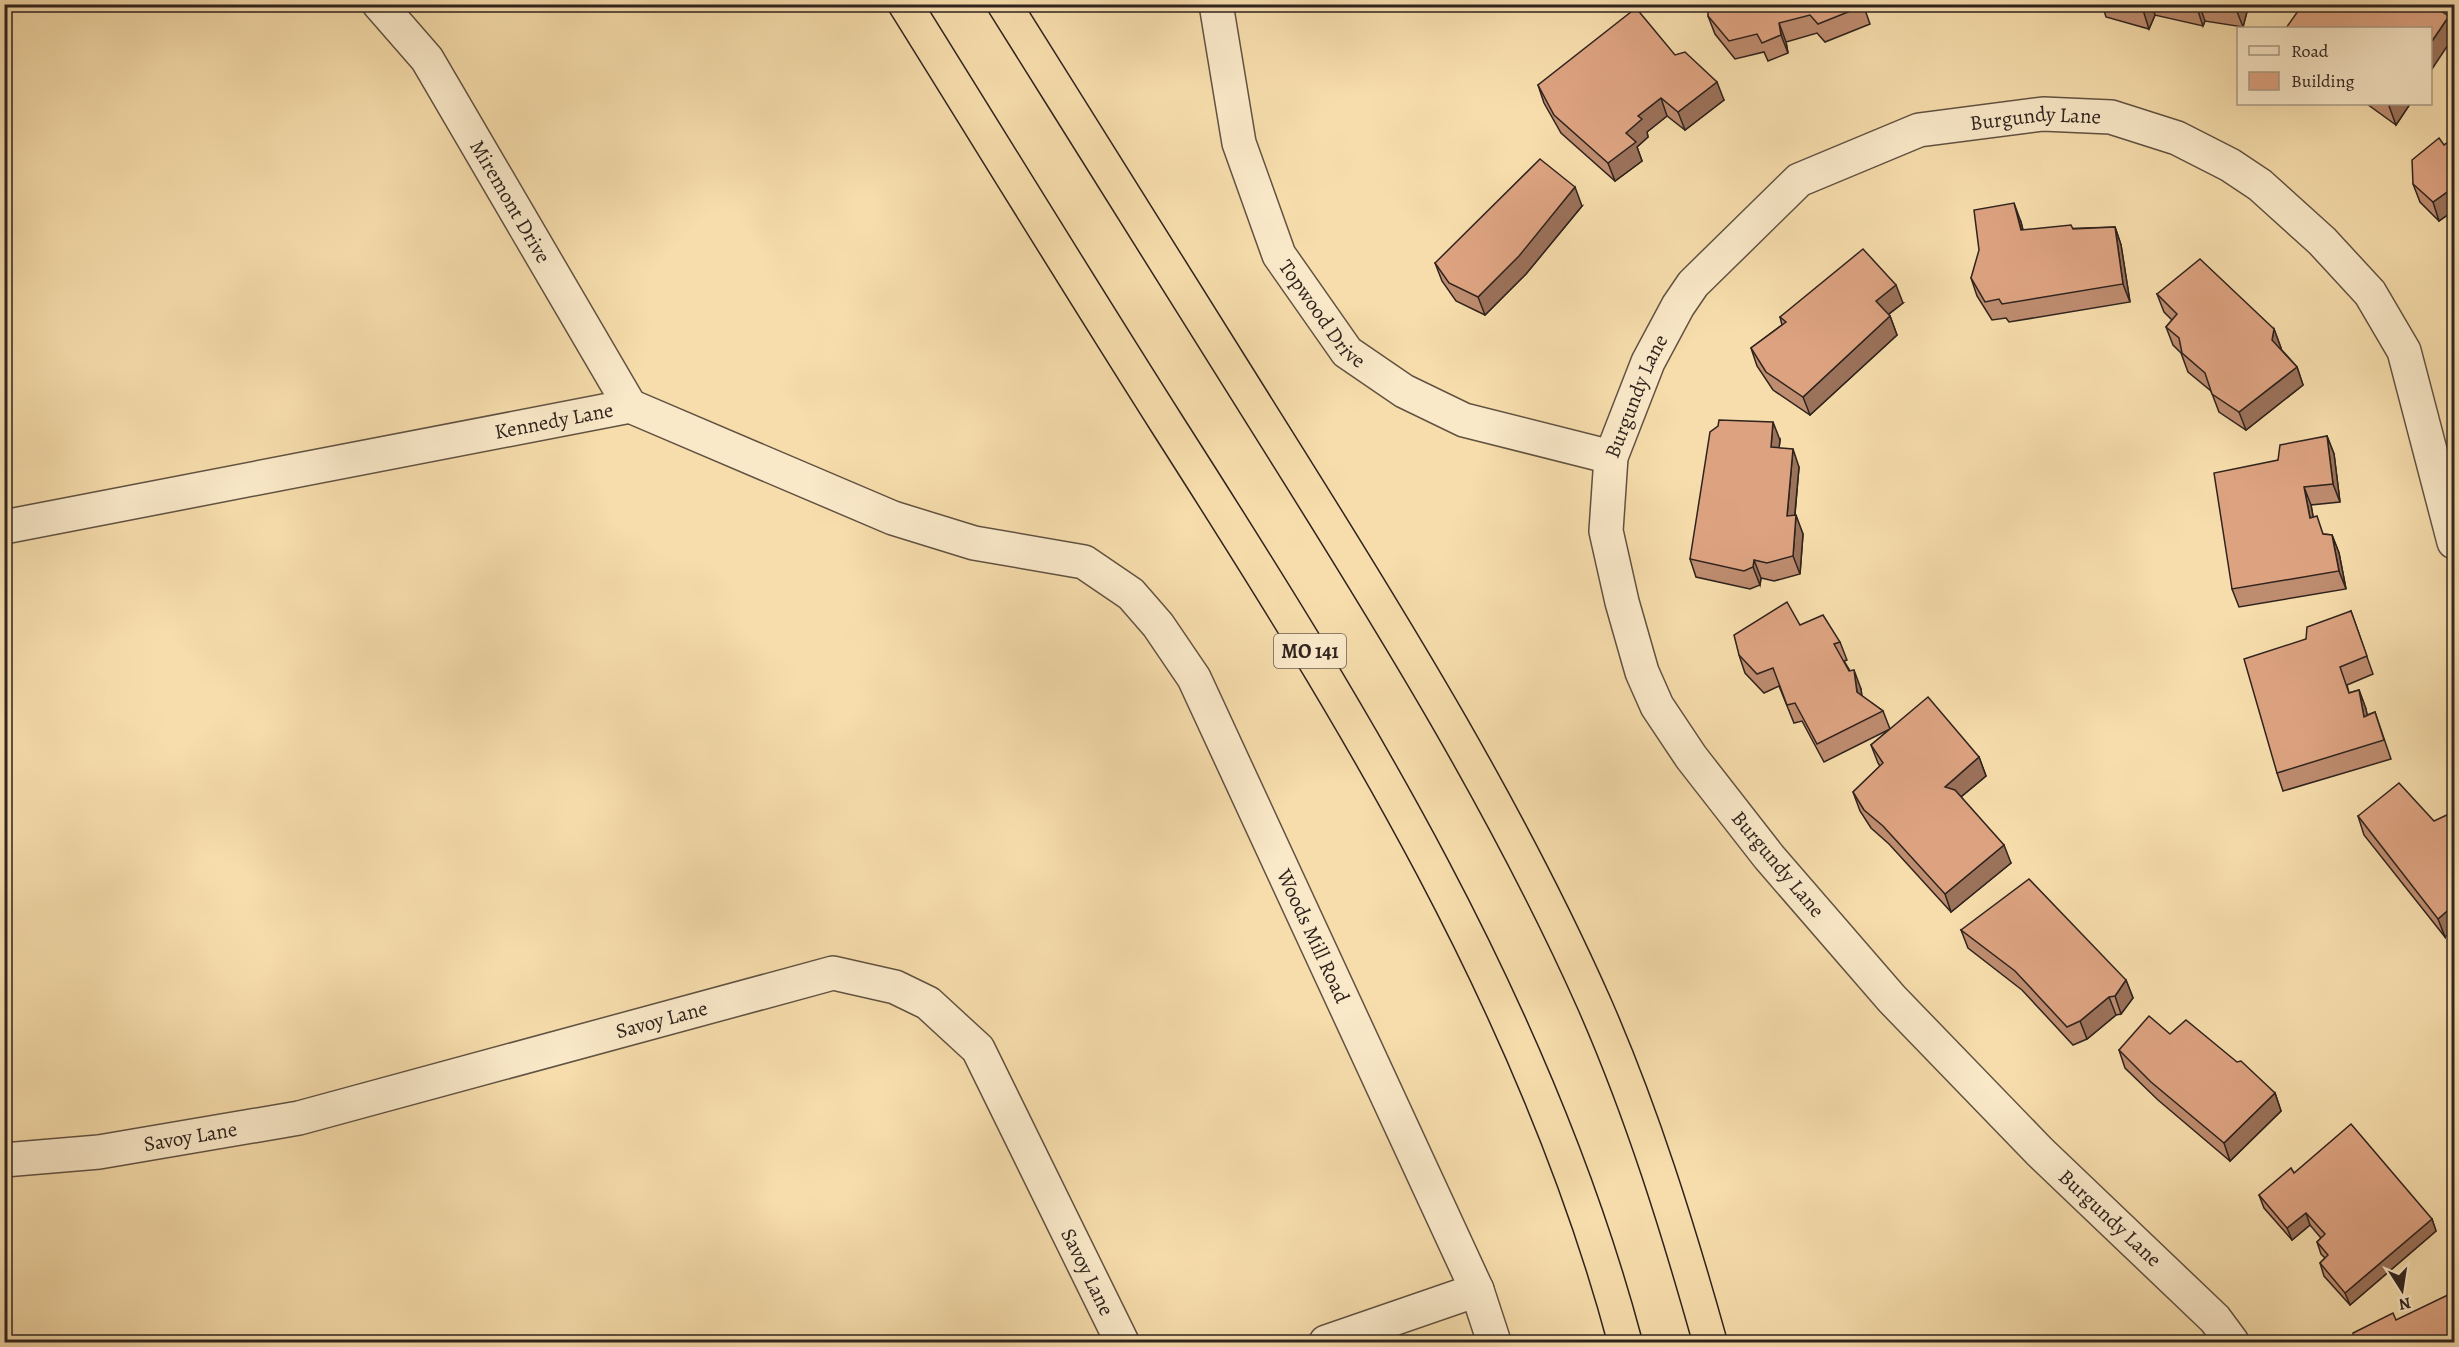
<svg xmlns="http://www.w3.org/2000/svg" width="2459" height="1347" viewBox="0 0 2459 1347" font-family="Alegreya,serif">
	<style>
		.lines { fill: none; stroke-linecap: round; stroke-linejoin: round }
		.minor-casing { stroke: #615242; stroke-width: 36 }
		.trunk-casing { stroke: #2f231e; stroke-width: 36 }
		.minor { stroke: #fae9c9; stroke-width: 33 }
		.trunk { stroke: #f7ddac; stroke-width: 33 }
		.wall { fill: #be8c6f; stroke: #2f231e; stroke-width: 1.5 }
		.shaded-wall { fill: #9b725a; stroke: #2f231e; stroke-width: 1.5 }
		.building { fill: #dda381; stroke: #2f231e; stroke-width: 1.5 }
		.labels { text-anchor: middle; stroke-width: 4.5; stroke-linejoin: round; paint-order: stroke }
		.shield { fill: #fae9c9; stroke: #6c5e51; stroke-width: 1.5 }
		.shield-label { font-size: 20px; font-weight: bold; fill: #2f231e }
		.street-label { font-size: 21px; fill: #2f231e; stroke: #fae9c9 }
	</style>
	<rect width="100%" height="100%" fill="#f7ddac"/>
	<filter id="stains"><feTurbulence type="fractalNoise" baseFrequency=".00333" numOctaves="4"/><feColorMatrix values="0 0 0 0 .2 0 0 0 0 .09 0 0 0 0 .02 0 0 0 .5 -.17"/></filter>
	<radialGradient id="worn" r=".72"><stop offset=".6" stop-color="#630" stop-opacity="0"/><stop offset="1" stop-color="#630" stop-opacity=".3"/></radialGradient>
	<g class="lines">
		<defs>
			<g id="minor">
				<path id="s1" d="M379,4L427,59L630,406"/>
				<path id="s2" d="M1216,4L1239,143L1279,255L1347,352L1404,391L1464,420L1611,457"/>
				<path id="s3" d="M4,527L630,406L893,518L974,543L1084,562L1131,594L1158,625L1194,678L1477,1290L1494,1342"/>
				<path id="s4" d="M4,1160L99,1152L299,1118L833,973L895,987L928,1003L978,1049L1122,1342"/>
				<polyline points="1326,1342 1477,1290"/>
				<path id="s5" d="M2232,1342L2215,1319L2040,1152L1892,999L1769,857L1691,757L1657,706L1642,672L1622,602L1606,531L1611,457L1648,362L1678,306L1693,284L1799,180L1919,130L2043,114L2111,117L2177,138L2230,165L2260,185L2322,241L2370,293L2404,351L2454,542"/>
			</g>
			<g id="trunk">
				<path d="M905,4C993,145 1080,287 1169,427C1353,715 1536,1009 1625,1342"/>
				<path d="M1004,4C1099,155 1193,307 1288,457C1399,634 1509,812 1594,1003C1642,1112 1678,1228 1710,1342"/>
			</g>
		</defs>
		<use href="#minor" class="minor-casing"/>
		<use href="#trunk" class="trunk-casing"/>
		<use href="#minor" class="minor"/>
		<use href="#trunk" class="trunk"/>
	</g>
	<g class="wall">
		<polygon points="1863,4 1870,24 1825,42 1817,33 1786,42 1788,53 1768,61 1764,52 1735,59 1715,34 1708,16"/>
		<polygon points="2102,4 2249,4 2243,27 2205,21 2203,26 2155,15 2149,29 2106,17"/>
		<polygon points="1675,55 1724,100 1685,130 1667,116 1647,132 1648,137 1637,147 1642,161 1615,181 1561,133 1544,103 1538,85"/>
		<polygon points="2367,104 2410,104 2396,125"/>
		<polygon points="2454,138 2454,210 2439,221 2420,202 2413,184 2444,145"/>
		<polygon points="1582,206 1526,274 1485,315 1456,301 1442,281 1435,263"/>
		<polygon points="2021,222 2023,230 2115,227 2121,245 2130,302 2009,322 2006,318 1992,320 1977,296 1971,278"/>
		<polygon points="2157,294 2274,329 2281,348 2281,349 2297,367 2303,385 2246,430 2219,412 2211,391 2188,372 2181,353 2173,345 2166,327 2172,320 2164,312"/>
		<polygon points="1903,303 1888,315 1890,316 1897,335 1810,415 1773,390 1757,366 1751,348 1782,325 1780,317"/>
		<polygon points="2327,436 2334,454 2340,502 2311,505 2313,517 2323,534 2332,535 2339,553 2346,589 2239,607 2232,589 2278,460"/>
		<polygon points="1780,440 1779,448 1799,467 1795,515 1803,534 1800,574 1774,581 1761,578 1760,585 1750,589 1696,577 1690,559"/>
		<polygon points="2351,611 2373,674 2347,685 2349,693 2359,690 2366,709 2367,715 2375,712 2391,759 2283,791 2277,773 2306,639"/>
		<polygon points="1800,625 1840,642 1847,660 1844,661 1861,689 1862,696 1883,711 1890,729 1979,757 1986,776 1961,797 2011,863 1951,912 1889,844 1871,828 1860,811 1853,792 1880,766 1878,763 1871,745 1890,729 1824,762 1802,721 1794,723 1779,686 1764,693 1745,673 1739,655"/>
		<polygon points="2358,816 2434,821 2445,937 2364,835"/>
		<polygon points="1961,930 2126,980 2133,998 2121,1014 2116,1015 2087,1039 2073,1045 2022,990 1968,948"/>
		<polygon points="2170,1034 2275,1093 2281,1111 2230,1161 2158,1100 2125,1068 2119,1050"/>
		<polygon points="2294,1173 2432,1219 2436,1231 2350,1305 2324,1276 2320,1263 2325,1258 2321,1254 2317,1242 2321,1238 2310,1225 2292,1240 2264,1208 2259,1195"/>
	</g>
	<g class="shaded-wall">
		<polygon points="2145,4 2151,4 2155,15 2149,29 2143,10"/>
		<polygon points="2198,4 2199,4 2205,21 2203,26 2197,8"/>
		<polygon points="2237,4 2249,4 2243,27 2236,9"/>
		<polygon points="2449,16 2454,33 2454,36 2430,72 2430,44"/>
		<polygon points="1779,23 1786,42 1788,53 1781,35"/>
		<polygon points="1717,82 1724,100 1685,130 1678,112"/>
		<polygon points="1661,98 1667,116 1647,132 1648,137 1637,147 1642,161 1615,181 1608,163 1626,133 1638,116"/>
		<polygon points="2391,104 2410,104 2396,125 2389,106"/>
		<polygon points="1575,187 1582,206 1526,274 1485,315 1478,297"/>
		<polygon points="2454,187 2454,210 2439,221 2433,202"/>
		<polygon points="2014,203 2021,222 2027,248 2021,230"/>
		<polygon points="2115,227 2121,245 2130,302 2123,284"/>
		<polygon points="1896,285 1903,303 1882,319 1876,301"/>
		<polygon points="1890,316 1897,335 1810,415 1803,397"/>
		<polygon points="2274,329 2281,348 2278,358 2272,340"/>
		<polygon points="2297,367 2303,385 2246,430 2239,412"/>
		<polygon points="1773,422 1780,440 1777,465 1771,447"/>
		<polygon points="2327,436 2334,454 2340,502 2333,484"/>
		<polygon points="1793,449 1799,467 1793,534 1787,516"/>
		<polygon points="2304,487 2311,505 2317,537 2310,518"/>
		<polygon points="1796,515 1803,534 1800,574 1793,556"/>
		<polygon points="2332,535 2339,553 2346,589 2339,571"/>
		<polygon points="1754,560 1761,578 1760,585 1753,567"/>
		<polygon points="1854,670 1861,689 1863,710 1857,692"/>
		<polygon points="2359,690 2366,709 2371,735 2364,717"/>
		<polygon points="1979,757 1986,776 1951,805 1945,787"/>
		<polygon points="2004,845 2011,863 1951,912 1945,894"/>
		<polygon points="2454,905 2454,929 2445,937 2438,919"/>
		<polygon points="2126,980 2133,998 2121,1014 2115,996"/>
		<polygon points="2109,997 2116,1015 2087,1039 2080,1021"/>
		<polygon points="2275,1093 2281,1111 2230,1161 2224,1143"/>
		<polygon points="2306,1213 2310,1225 2292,1240 2287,1228"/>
		<polygon points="2432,1219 2436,1231 2350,1305 2345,1293"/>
	</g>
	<g class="building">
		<polygon points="1708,4 1863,4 1863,6 1818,24 1810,15 1779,23 1781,35 1762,43 1757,34 1729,41 1708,16"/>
		<polygon points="2121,4 2145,4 2143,10"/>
		<polygon points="2182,4 2198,4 2197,8"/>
		<polygon points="2210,4 2237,4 2236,9"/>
		<polygon points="2303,4 2430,4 2449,16 2430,44 2430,28 2286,28"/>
		<polygon points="1636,8 1675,55 1685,52 1717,82 1678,112 1661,98 1638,116 1642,119 1626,133 1636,142 1608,163 1554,115 1538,85"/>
		<polygon points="2439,138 2444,145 2454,138 2454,187 2433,202 2413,184 2412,160"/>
		<polygon points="1540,159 1575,187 1519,256 1478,297 1449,283 1435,263"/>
		<polygon points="2014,203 2021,230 2071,225 2073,229 2115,227 2123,284 2002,304 1999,299 1985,302 1971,278 1979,250 1974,210"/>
		<polygon points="1863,249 1896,285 1876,301 1890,316 1803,397 1766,372 1751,348 1786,322 1780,317"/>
		<polygon points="2200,259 2274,329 2272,340 2297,367 2239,412 2212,394 2205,373 2182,353 2179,338 2166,327 2177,314 2157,294"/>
		<polygon points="1719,420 1773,422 1771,447 1793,449 1787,516 1796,515 1793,556 1767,563 1754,560 1753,567 1744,571 1690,559 1710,432 1718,426"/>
		<polygon points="2327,436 2333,484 2304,487 2310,518 2317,516 2323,534 2332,535 2339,571 2232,589 2214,473 2278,460 2280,445"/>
		<polygon points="1787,602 1800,625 1823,615 1840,642 1834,644 1849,671 1854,670 1857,692 1883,711 1817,744 1795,703 1787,705 1773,668 1757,674 1739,655 1734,635"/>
		<polygon points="2351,611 2367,656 2340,667 2349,693 2359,690 2364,717 2375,712 2384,740 2277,773 2244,659 2306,639 2307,627"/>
		<polygon points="1928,697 1979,757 1945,787 1955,790 2004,845 1945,894 1883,826 1864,810 1853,792 1883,763 1871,745"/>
		<polygon points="2399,783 2434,821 2451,813 2454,818 2454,905 2438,919 2358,816"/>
		<polygon points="2029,879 2126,980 2115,996 2109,997 2080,1021 2067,1027 2015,971 1961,930"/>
		<polygon points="2149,1016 2170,1034 2186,1020 2237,1062 2241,1061 2275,1093 2224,1143 2151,1082 2119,1050"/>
		<polygon points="2351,1124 2432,1219 2345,1293 2320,1263 2328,1255 2317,1242 2325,1234 2306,1213 2287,1228 2259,1195 2291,1168 2294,1173"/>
		<polygon points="2454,1292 2454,1342 2354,1342 2353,1333 2393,1313 2396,1320"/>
	</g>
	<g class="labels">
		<rect class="shield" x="1274" y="634" width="72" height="34" rx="4.5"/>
		<g class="shield-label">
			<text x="1310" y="658">MO 141</text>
		</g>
		<g class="street-label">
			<text dy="7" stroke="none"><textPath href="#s5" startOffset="1704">Burgundy Lane</textPath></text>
			<text dy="7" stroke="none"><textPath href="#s1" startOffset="238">Miremont Drive</textPath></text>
			<text dy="7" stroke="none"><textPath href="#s2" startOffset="333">Topwood Drive</textPath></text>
			<text dy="7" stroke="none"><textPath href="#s5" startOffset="1182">Burgundy Lane</textPath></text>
			<text dy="7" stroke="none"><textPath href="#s3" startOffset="560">Kennedy Lane</textPath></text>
			<text transform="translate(1778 864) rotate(50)" y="7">Burgundy Lane</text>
			<text dy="7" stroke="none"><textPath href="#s3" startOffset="1566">Woods Mill Road</textPath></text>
			<text dy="7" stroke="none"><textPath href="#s4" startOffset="674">Savoy Lane</textPath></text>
			<text dy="7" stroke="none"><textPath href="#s4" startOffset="188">Savoy Lane</textPath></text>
			<text transform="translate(2110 1218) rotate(43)" y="7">Burgundy Lane</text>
			<text dy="7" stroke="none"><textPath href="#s4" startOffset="1268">Savoy Lane</textPath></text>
		</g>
	</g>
	<rect width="2459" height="1347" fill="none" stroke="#f7ddac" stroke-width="24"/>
	<rect x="6" y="6" width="2447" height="1335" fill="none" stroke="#2f231e" stroke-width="3"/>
	<rect x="12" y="12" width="2435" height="1323" fill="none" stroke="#2f231e" stroke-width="1.5"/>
	<rect x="2237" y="27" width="195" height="78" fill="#fae9c9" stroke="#a99a85" stroke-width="1.5"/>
	<rect x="2249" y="46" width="30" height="9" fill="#fae9c9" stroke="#a99a85" stroke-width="1.5"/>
	<text x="2291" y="57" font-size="18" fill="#2f231e">Road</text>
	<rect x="2249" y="72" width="30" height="18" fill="#dda381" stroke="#a99a85" stroke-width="1.5"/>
	<text x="2291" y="87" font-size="18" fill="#2f231e">Building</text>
	<g transform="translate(2402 1290) rotate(168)" stroke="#fae9c9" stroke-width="4.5" paint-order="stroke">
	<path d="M0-4.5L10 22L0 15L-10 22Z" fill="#2f231e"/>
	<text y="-9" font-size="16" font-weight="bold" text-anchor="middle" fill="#2f231e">N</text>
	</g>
	<rect width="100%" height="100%" filter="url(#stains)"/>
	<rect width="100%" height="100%" fill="url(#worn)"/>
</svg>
